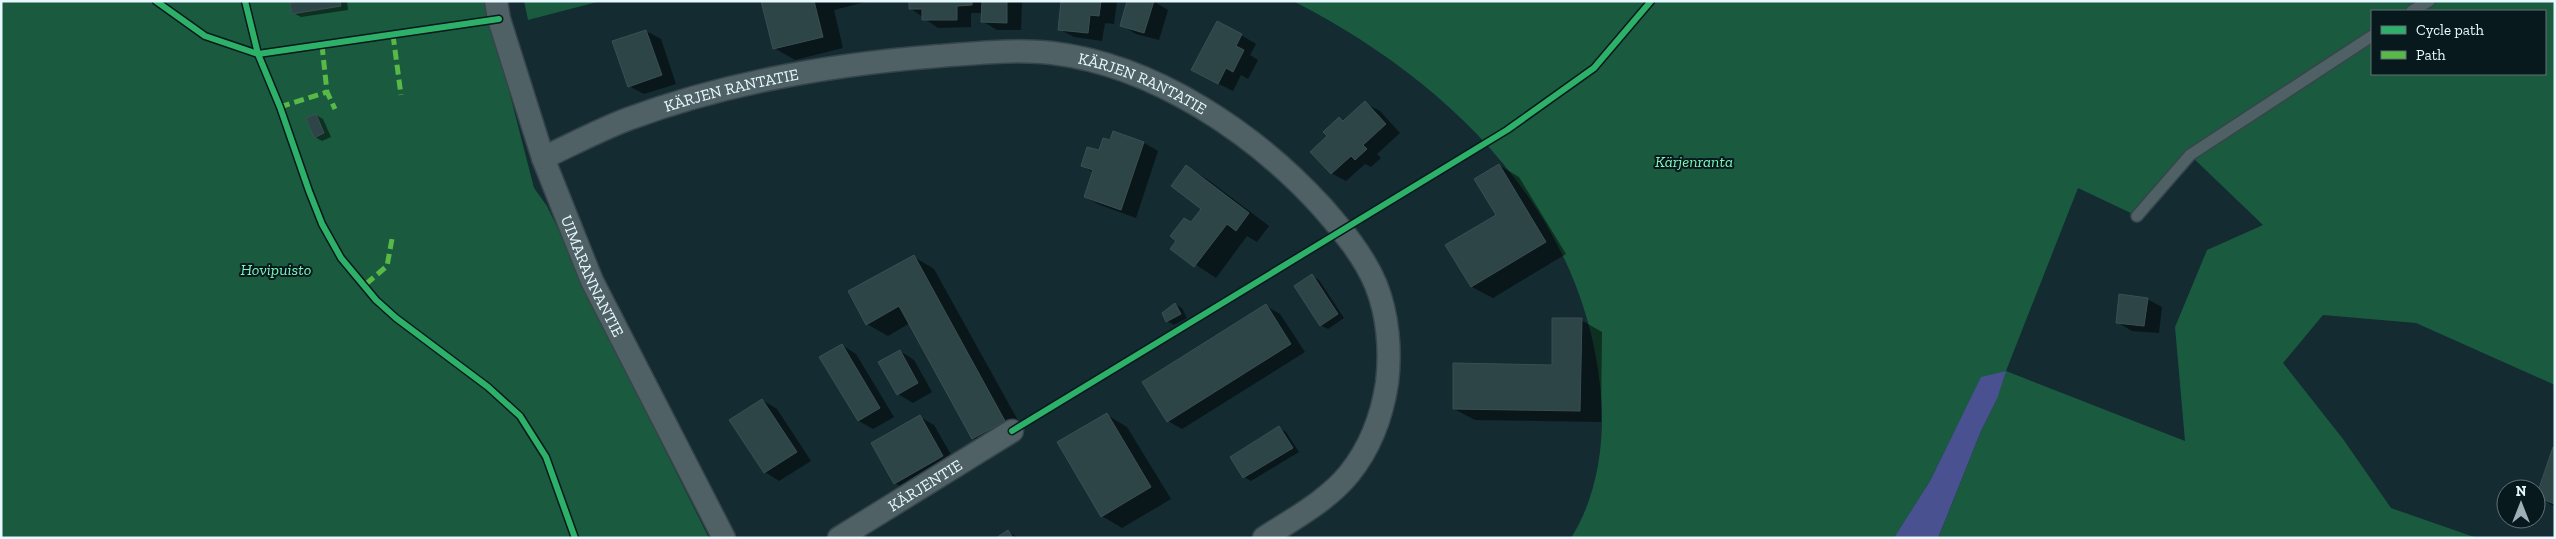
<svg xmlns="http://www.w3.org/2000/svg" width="2556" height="539" viewBox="0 0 2556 539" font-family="'Zilla Slab',serif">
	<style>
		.green { fill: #1a5a3f; fill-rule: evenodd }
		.water { fill: #495190 }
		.shadow { fill: #0007 }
		.building { fill: #2d4547; stroke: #3b4f51 }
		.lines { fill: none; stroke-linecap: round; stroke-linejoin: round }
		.lane-casing { stroke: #36454a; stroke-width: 14 }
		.street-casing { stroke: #36454a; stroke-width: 25 }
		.lane { stroke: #4f6165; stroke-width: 11 }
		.street { stroke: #4f6165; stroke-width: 22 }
		.quiet { stroke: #58b947; stroke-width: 5; stroke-dasharray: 10 5; stroke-linecap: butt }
		.cycleway-casing { stroke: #07191d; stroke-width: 9 }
		.cycleway { stroke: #2db169; stroke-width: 6 }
		.labels { text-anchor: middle; stroke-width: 4; stroke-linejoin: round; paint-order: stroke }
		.street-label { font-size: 16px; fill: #e7f9fe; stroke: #07191d }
		.park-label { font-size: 16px; font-style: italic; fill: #7ff6ba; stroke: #07191d }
	</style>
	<rect width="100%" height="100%" fill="#132b31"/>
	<g class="green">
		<polygon points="1,1 486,1 534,188 547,206 639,398 709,538 1,538"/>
		<polygon points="524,1 601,1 528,20"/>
		<path d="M1293,1H2555V385L2416,323L2323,315L2283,363L2343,439L2391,508L2477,538H1938L1981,431L1997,399L1981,378L1930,481L1902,526L1898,538H1571C1599,494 1606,435 1600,385C1581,207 1444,78 1293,1ZM2372,11H2545V74H2372ZM2190,155L2263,225L2207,250L2175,327L2185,441L2006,371L2078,188L2137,216Z"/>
	</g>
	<polygon class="water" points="2006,371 1997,399 1981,431 1938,538 1894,538 1930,481 1981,377"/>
	<g class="shadow">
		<polygon points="308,1 347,1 348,10 301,17 293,13"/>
		<polygon points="762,1 869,1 834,10 843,48 795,60 774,48"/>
		<polygon points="910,1 1022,1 1021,30 997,30 982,21 983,13 971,13 971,27 938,28 910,8"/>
		<polygon points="1063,1 1117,1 1114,24 1105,23 1102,41 1074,37 1059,29"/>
		<polygon points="1153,1 1168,10 1159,40 1136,34 1121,25"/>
		<polygon points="646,31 661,39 676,84 644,94 629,86"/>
		<polygon points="1241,35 1256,44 1250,55 1258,60 1248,79 1241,75 1233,91 1207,78"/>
		<polygon points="1365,103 1380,111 1400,133 1377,154 1381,158 1371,167 1365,164 1346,181 1331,173 1329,136 1340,118 1345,121"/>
		<polygon points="316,115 323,119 331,137 322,141 315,137"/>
		<polygon points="1114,133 1144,143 1158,151 1136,218 1100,205 1085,197 1093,172 1082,166 1111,142"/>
		<polygon points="1499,165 1519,177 1566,254 1493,298 1472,287 1447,246 1498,215"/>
		<polygon points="1186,167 1207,179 1269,226 1257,242 1247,236 1216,278 1172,249 1203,209"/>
		<polygon points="914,257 934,269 1025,433 994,450 973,438 910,323 888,336 867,324"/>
		<polygon points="1312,276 1319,280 1344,318 1328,329 1320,325"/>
		<polygon points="2147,299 2162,307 2159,333 2132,331 2117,322"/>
		<polygon points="1175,304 1182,308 1187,318 1174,325 1167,321"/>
		<polygon points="1266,306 1280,314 1305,352 1182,429 1168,421"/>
		<polygon points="1581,320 1602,332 1601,422 1475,420 1454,409 1553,366"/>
		<polygon points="842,345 856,354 894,417 873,429 859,421 821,357"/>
		<polygon points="900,351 914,360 932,392 913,403 898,394"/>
		<polygon points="762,400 777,409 811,461 779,481 765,472"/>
		<polygon points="1107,415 1127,427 1171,499 1122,528 1102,516"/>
		<polygon points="920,417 934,425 957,465 910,492 895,483"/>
		<polygon points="1279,428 1286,432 1299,452 1251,481 1244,477"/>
		<polygon points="2555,449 2555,507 2537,496"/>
		<polygon points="1008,532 1019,538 999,538"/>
	</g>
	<g class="building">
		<polygon points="300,1 340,1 341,6 292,14 290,3"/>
		<polygon points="761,1 814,1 823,37 773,49"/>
		<polygon points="909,1 972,1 972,5 957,6 957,20 922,20 922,9 909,9"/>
		<polygon points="982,1 1007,1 1007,23 981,22"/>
		<polygon points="1061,1 1101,1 1099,16 1090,15 1088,33 1058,30"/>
		<polygon points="1127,1 1154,1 1144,33 1120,26"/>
		<polygon points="1217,21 1242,34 1236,46 1244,50 1233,72 1226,68 1218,84 1191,70"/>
		<polygon points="646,30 662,75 628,87 612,41"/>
		<polygon points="1365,101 1386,124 1363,145 1367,149 1355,160 1351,156 1331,174 1310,152 1327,136 1323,132 1339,117 1343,121"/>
		<polygon points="316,114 324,133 314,138 306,118"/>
		<polygon points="1113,131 1144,142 1121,210 1084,197 1093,170 1081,166 1087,147 1099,150 1103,138 1110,140"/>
		<polygon points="1499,164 1546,242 1471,287 1445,245 1496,215 1474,179"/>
		<polygon points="1186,165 1249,213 1236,231 1227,224 1194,267 1170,249 1176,241 1170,236 1184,218 1191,222 1201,209 1171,186"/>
		<polygon points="914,255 1005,421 972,439 899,306 866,325 848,291"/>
		<polygon points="1312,274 1338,314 1320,326 1294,286"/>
		<polygon points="2119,294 2148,298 2144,326 2116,323"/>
		<polygon points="1175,303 1181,314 1166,322 1162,313"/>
		<polygon points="1266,304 1291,344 1167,422 1142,382"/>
		<polygon points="1552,318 1582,318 1580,411 1453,409 1453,363 1552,365"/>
		<polygon points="842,344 880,408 858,421 819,357"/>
		<polygon points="900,350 918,383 897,395 878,362"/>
		<polygon points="762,399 797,452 764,473 729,420"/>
		<polygon points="1107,413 1151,487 1101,517 1057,442"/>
		<polygon points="920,415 943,456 894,484 871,443"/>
		<polygon points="1279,426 1293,448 1243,478 1230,457"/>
		<polygon points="2553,447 2555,447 2555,504 2536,497"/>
		<polygon points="1008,530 1013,538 996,538"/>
	</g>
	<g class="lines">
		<defs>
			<g id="lane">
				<polyline points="2412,11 2429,1"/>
				<polyline points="2137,216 2190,155 2372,36"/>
			</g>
			<g id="street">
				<path id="s1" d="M496,1L499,19L543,158L592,281L724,538"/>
				<path id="s2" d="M543,158C571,145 599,130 628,119C727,82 835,64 939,56C976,53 1015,49 1052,53C1154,65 1255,133 1323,208C1343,231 1364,256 1376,285C1388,315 1391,351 1387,383C1382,416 1370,448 1349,474C1327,501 1293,519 1264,538"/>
				<path id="s3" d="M839,538L1012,431"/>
			</g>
		</defs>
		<use href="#lane" class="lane-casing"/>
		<use href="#street" class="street-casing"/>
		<use href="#lane" class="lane"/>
		<use href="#street" class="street"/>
		<g class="quiet">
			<polyline points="393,35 401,95"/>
			<polyline points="322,45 327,92 335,109"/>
			<polyline points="280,107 327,92"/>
			<polyline points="366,284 387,266 392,239"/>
		</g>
		<defs>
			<g id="cycleway">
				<polyline points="156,1 205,36 258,54 499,19"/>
				<polyline points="245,1 258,54 280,107 309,191 322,224 341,258 376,300 396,318 488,387 520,416 546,457 575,538"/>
				<polyline points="1012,431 1507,130 1594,68 1651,1"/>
			</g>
		</defs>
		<use href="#cycleway" class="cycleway-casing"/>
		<use href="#cycleway" class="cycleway"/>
	</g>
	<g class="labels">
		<g class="street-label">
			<text dy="6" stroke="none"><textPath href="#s2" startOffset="621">KÄRJEN RANTATIE</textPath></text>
			<text dy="6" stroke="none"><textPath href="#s2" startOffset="201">KÄRJEN RANTATIE</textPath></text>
			<text dy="6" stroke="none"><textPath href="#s1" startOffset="292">UIMARANNANTIE</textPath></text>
			<text dy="6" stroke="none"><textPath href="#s3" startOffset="101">KÄRJENTIE</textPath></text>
		</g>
		<g class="park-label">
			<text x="1694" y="167">Kärjenranta</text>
			<text x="276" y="275">Hovipuisto</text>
		</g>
	</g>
	<rect width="2556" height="539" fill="none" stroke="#e7f9fe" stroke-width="5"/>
	<rect x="2371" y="10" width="175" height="65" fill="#07191d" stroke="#617377"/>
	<rect x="2381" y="26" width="25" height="8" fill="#2db169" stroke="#617377"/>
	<text x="2416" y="35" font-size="15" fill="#e7f9fe">Cycle path</text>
	<rect x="2381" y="51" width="25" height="8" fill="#58b947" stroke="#617377"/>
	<text x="2416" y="60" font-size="15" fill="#e7f9fe">Path</text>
	<g transform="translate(2521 504)"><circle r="24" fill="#07191d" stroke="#617377"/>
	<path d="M0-4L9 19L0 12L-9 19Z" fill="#9db1b6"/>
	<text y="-8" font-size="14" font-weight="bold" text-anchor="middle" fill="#e7f9fe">N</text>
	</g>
</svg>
